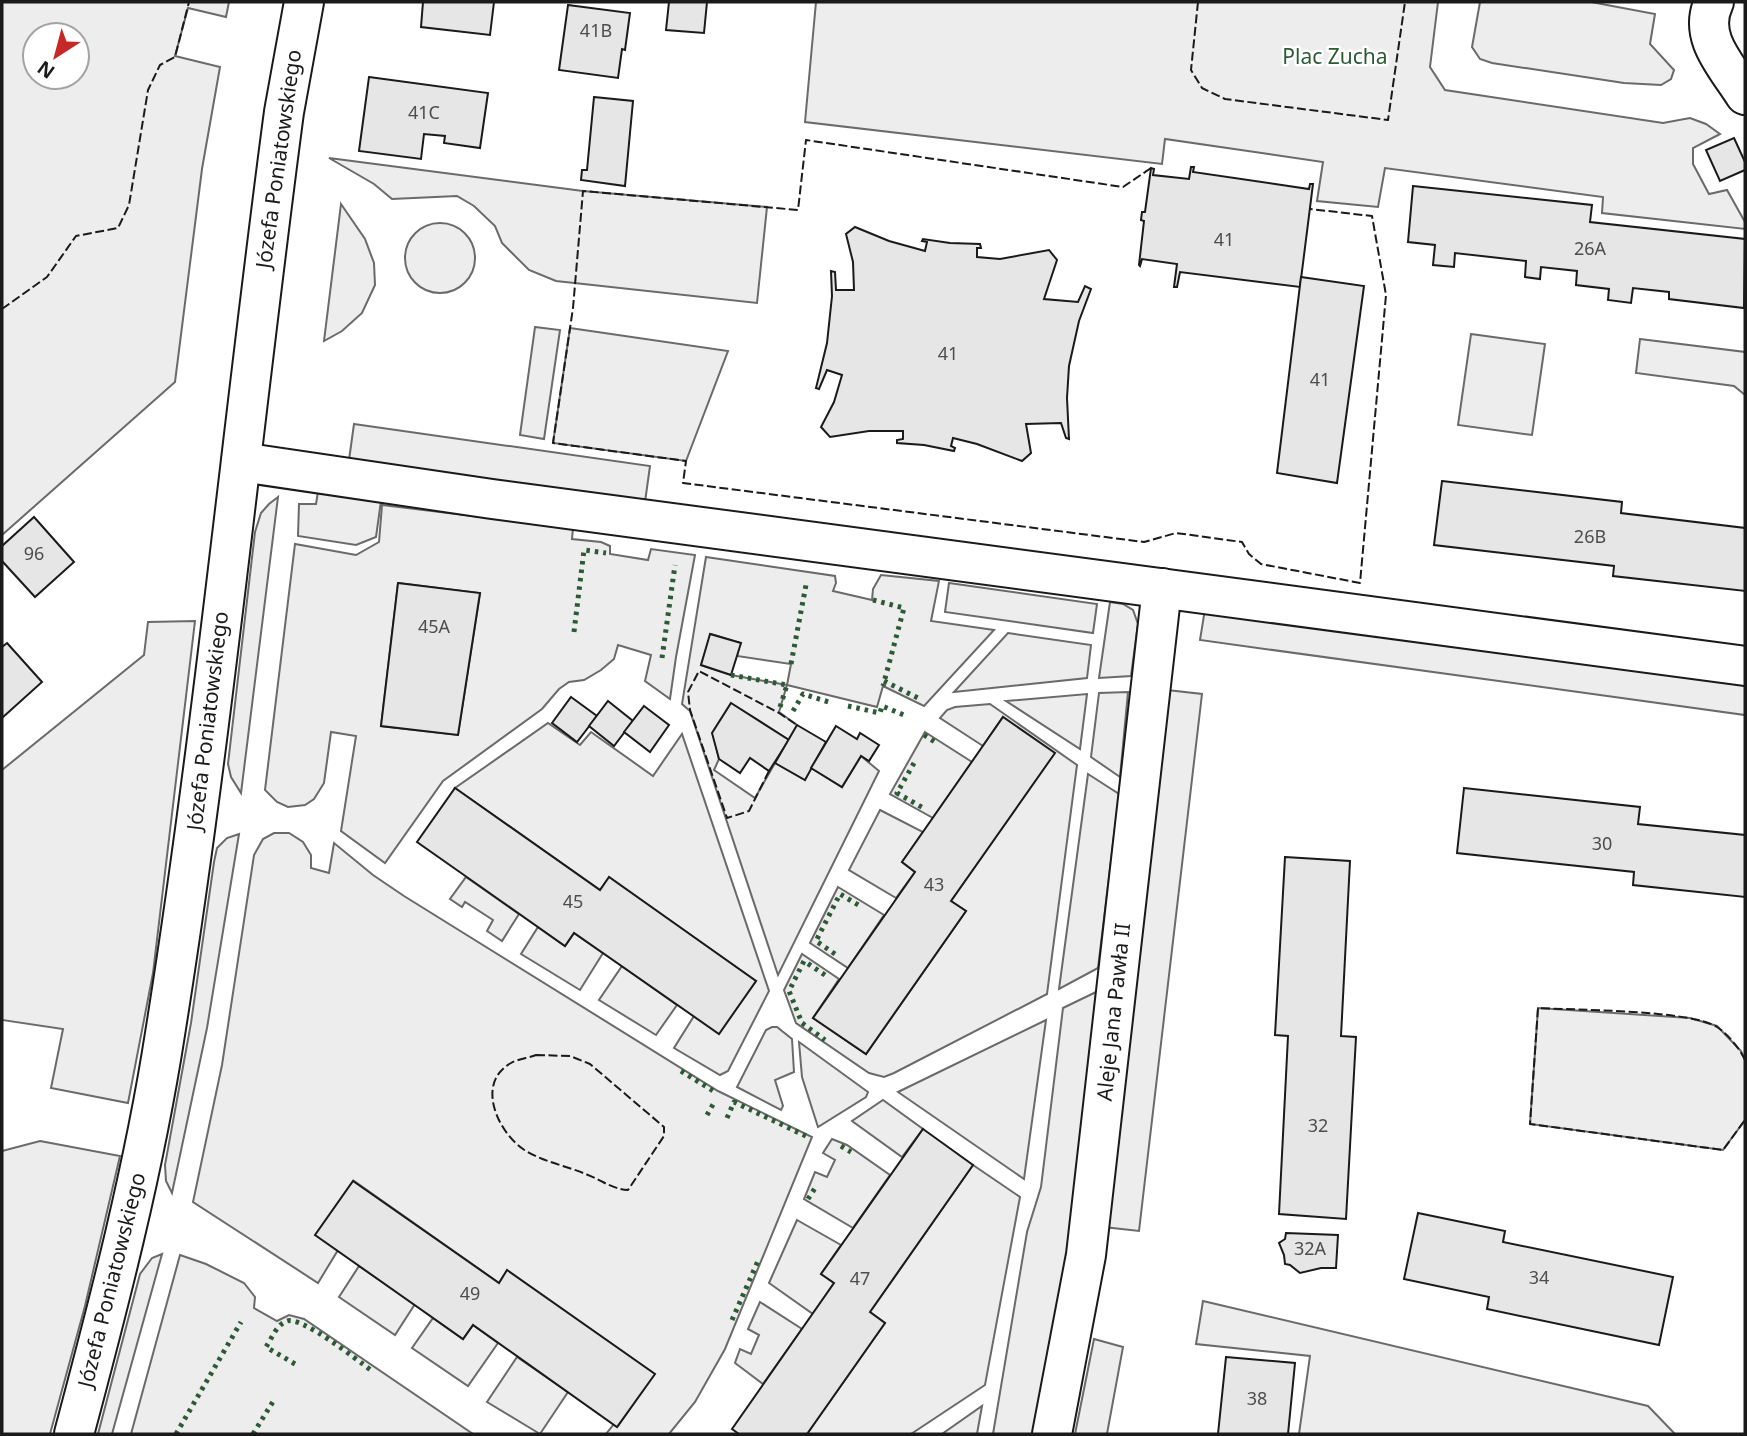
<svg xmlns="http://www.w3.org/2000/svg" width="1747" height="1436" viewBox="0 0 1747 1436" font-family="'Noto Sans',sans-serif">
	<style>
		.built { fill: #ededed; stroke: #6a6a6a; stroke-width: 2; fill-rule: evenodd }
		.building { fill: #e6e6e6; stroke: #1a1a1a; stroke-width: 2 }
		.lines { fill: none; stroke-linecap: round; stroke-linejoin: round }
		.street-casing { stroke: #1a1a1a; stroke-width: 42 }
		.secondary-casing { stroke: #1a1a1a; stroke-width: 42 }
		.street { stroke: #fff; stroke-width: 38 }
		.secondary { stroke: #fff; stroke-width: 38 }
		.hedge { stroke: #2b5a34; stroke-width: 5; stroke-dasharray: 3.5 5; stroke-linecap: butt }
		.fence { stroke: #1a1a1a; stroke-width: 2; stroke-dasharray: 9 3.5; stroke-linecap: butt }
		.labels { text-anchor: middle; stroke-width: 5; stroke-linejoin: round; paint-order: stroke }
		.number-label { font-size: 18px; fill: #4d4d4d }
		.park-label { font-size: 21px; fill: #2b5a34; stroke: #fff }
		.street-label { font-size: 21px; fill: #1a1a1a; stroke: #fff }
	</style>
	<rect width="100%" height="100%" fill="#fff"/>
	<g class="built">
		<path d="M2,2H229L226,17L188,8L175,56L220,67L202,169L175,382L2,535ZM77,35V77H35V35Z"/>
		<polygon points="816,2 1438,2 1430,67 1445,90 1663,123 1690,118 1706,124 1720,134 1693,148 1693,164 1709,194 1727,190 1745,222 1745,229 1602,213 1603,197 1385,168 1378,207 1317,201 1323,162 1165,139 1162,164 805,122"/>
		<polygon points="1480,2 1591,2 1655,14 1650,44 1674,70 1671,79 1661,85 1624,83 1492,63 1480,59 1472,47"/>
		<polygon points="329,158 583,191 767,207 757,303 556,281 529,270 502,243 495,226 474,206 457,196 392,199 374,184"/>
		<polygon points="341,204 365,239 374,263 375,285 362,313 342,331 324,341"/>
		<circle cx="440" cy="258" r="35"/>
		<polygon points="535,327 560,330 544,439 520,435"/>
		<polygon points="570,328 728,351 686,461 553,443"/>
		<polygon points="1471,334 1545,344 1532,435 1458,425"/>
		<polygon points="1640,339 1745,352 1745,395 1734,386 1636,373"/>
		<polygon points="354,424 650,466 645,502 349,460"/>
		<polygon points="318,492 381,501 376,537 356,545 298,536 299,504 316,504"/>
		<polygon points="278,497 241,793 231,777 228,764 255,532 261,513 269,504"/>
		<path d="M382,505L573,528L572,539L601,542L610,546V554L648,560L651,549L695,555L676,657L670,699L645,681L651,655L618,645L614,659L601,670L584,680L569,682L559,689L542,709L443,781L385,863L341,831L356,736L331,732L324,783L314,799L305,805L288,807L277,802L265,790L295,544L356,555L379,542ZM398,583L480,593L458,735L381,726Z"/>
		<path d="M706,557L835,576L836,583L833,591L872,600L873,589L881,575L939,581L931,621L994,630L924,706L883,686L877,707L787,685L779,712L797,725L789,740L732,704L713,733L719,759L714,770L755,798L775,763L805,780L811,768L842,787L861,756L879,771L778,975L690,711L682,704ZM711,634L740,643L737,656L791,664L787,685L731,675L701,665Z"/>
		<polygon points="949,583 1097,604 1093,633 945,612"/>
		<polygon points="1110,602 1123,604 1133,610 1138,624 1131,676 1099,678"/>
		<polygon points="1205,609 1745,683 1745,715 1200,640"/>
		<polygon points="195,621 153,973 128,1103 51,1088 63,1029 2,1020 2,770 144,655 148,622"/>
		<polygon points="1008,633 1091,645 1087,678 954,692"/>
		<polygon points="1167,690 1202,694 1139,1231 1104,1227"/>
		<polygon points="1128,692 1120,777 1091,757 1099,693"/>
		<polygon points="1087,694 1080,749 1006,701"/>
		<polygon points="990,704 1077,765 1047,994 894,1073 884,1077 869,1073 796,1023 784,990 802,954 839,979 813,1018 866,1054 966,911 951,901 1054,753 1003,717 983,746 940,718 947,710 955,707"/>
		<polygon points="548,723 580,745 591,732 653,776 682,734 769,991 728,1071 720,1075 674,1048 694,1016 719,1033 756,981 609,878 600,890 455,788"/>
		<polygon points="925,732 972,762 933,818 890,794"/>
		<polygon points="1088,774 1119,794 1098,968 1059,989"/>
		<polygon points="880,810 923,832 902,862 915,872 896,898 849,870"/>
		<polygon points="274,833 289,833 303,842 311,855 311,868 329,873 334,843 373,875 404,896 718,1091 812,1137 725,1349 695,1402 669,1434 606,1434 614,1424 618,1426 654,1374 507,1271 499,1283 354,1181 338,1250 318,1283 193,1202 222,1065 254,855 263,839"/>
		<polygon points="239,834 207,1028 172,1193 166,1181 165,1165 191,1023 214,862 217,848 227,838"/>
		<polygon points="466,877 519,914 502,941 487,931 493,920 465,902 462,907 450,899"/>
		<polygon points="838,887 884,915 848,968 810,943"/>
		<polygon points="538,927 565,946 574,933 603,953 580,990 521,954"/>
		<polygon points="622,966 677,1005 656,1035 599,1000"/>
		<polygon points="1096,992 1073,1245 1036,1434 993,1434 1027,1232 1041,1187 1063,1008"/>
		<polygon points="1538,1008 1690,1018 1717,1026 1741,1051 1745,1060 1745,1120 1723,1150 1530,1124"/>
		<polygon points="1046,1020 1024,1179 898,1092"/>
		<polygon points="772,1027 777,1027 792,1039 794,1072 775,1080 783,1106 781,1110 737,1087 766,1030"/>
		<polygon points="799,1042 868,1092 866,1097 818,1127 802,1077"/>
		<polygon points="883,1100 923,1129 902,1157 852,1121"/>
		<polygon points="832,1139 847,1145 890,1175 853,1228 804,1199 815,1172 827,1177 835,1160 823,1153"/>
		<polygon points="40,1141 120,1156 85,1306 50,1434 2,1434 2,1151"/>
		<polygon points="973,1165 1020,1197 985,1385 911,1434 807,1434 885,1323 870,1312"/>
		<polygon points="797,1220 841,1245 821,1274 834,1283 813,1314 769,1283"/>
		<polygon points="162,1254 112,1434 98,1434 140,1274 152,1258"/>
		<polygon points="180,1255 206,1264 244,1283 255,1297 254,1308 277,1321 289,1315 304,1319 473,1434 131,1434"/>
		<polygon points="359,1266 415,1304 395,1335 339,1297"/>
		<polygon points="1203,1301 1648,1406 1675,1434 1299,1434 1310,1356 1196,1344"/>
		<polygon points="760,1302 802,1329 763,1384 735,1363 740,1349 751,1354 759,1335 748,1329"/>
		<polygon points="433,1318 463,1339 473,1325 498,1343 468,1386 412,1348"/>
		<polygon points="1094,1339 1123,1347 1107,1434 1075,1434"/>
		<polygon points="517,1357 568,1392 540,1434 487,1402"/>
		<polygon points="982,1406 977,1434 942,1434"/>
	</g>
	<g class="building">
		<polygon points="423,2 494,2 490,35 421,27"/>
		<polygon points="669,2 707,2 704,33 666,30"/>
		<polygon points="568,5 630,13 625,50 622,49 618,78 559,70"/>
		<polygon points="369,77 488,93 480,148 444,143 445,136 424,134 421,159 359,151"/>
		<polygon points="594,97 633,101 625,186 581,180 582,170 587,170"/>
		<polygon points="1734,138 1745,162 1745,170 1720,181 1706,150"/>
		<polygon points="1191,167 1194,167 1193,172 1309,189 1310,184 1313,184 1300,287 1180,272 1177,287 1174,287 1177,264 1142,259 1140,266 1139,265 1144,221 1141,220 1142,212 1145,212 1151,168 1154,169 1153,175 1189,179"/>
		<polygon points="1413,186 1592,205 1590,222 1745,239 1744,308 1669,299 1669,292 1633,288 1631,303 1608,300 1609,289 1576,285 1577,271 1541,267 1540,279 1525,277 1526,261 1455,253 1454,267 1433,265 1435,245 1408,242"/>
		<polygon points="855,227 889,241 925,251 927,242 922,241 923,239 950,243 980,244 981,248 977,248 977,257 1000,259 1049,250 1057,260 1044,299 1078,302 1085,286 1091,289 1079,321 1069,366 1067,398 1069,439 1066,438 1061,423 1026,424 1031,453 1022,461 977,444 953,438 951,446 955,448 954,451 924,445 897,443 897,440 903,439 903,431 869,431 830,437 821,427 834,402 842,375 827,370 819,389 816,388 827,343 832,296 831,271 835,272 836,290 854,290 853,262 846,234"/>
		<polygon points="1301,277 1364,286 1337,483 1277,473"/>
		<polygon points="1442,481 1622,502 1621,513 1745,528 1745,591 1613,576 1614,566 1434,545"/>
		<polygon points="34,517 74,562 35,597 2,561 2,546"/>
		<polygon points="398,583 480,593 458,735 381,726"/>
		<polygon points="710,634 741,643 731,675 701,665"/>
		<polygon points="7,643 42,682 2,718 2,647"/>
		<polygon points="571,697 597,716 577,742 552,723"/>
		<polygon points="608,701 633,721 614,746 589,726"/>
		<polygon points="731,703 789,740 769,771 750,758 740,773 719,759 712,733"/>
		<polygon points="644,706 669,725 650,752 624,732"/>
		<polygon points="1003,717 1055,753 951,901 966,911 866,1054 813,1018 915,872 902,862"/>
		<polygon points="797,725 826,742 805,780 775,763"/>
		<polygon points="836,726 857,739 860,733 879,745 869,761 861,756 842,787 811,768"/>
		<polygon points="455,788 600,890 609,877 756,981 719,1034 574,933 565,946 417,842"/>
		<polygon points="1464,788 1640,807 1638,824 1745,835 1745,897 1633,885 1634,872 1457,853"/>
		<polygon points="1285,857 1350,861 1341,1036 1356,1037 1346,1219 1279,1214 1288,1036 1275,1035"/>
		<polygon points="923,1129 973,1165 870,1312 885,1323 807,1434 739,1434 732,1429 834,1283 821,1274"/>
		<polygon points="353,1181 499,1283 507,1270 655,1374 617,1427 473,1325 463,1339 315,1235"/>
		<polygon points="1418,1213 1505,1231 1503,1242 1673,1277 1659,1345 1487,1309 1489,1297 1404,1279"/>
		<polygon points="1286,1233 1338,1235 1336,1268 1321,1268 1300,1273 1290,1265 1285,1264 1284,1255 1279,1243 1285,1239"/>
		<polygon points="1226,1357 1295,1363 1288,1434 1218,1434"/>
	</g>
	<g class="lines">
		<defs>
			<g id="street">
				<path d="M1714,2C1697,37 1727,66 1745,95"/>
				<polyline points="241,462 492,499 1745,666"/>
				<polyline points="1052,1434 1086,1255 1162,588"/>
			</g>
			<path id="secondary" d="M74,1434C109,1303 144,1169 165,1034C214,728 243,419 284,112L304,2"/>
		</defs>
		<use href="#street" class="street-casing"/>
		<use href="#secondary" class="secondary-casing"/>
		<use href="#street" class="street"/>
		<use href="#secondary" class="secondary"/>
		<g class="hedge">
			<polyline points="873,600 904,608 883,686"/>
			<polyline points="574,632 584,550 606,553"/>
			<polyline points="662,658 675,565"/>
			<polyline points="791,664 806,585"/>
			<polyline points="731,675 787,685 780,707"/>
			<polyline points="884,681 920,699"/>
			<polyline points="848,706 880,713 882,706 904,715"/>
			<polyline points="793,711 803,694 832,703"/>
			<polyline points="924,735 938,744"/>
			<polyline points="914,763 897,793 925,809"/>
			<polyline points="835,954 816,941 840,894 860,906"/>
			<polyline points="825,975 804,961 789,991 802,1023 825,1040"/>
			<polyline points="681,1071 715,1092"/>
			<polyline points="707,1115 715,1101"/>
			<polyline points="727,1118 734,1102 808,1137"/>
			<polyline points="841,1146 851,1152"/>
			<polyline points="808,1199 815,1188"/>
			<polyline points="732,1320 758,1261"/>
			<path d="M295,1364L266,1347C272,1338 277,1324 287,1321C302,1316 357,1360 372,1371"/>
			<polyline points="176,1434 241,1322"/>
			<polyline points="253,1434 274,1400"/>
		</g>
		<g class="fence">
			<polyline points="1198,2 1191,70 1202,88 1225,99 1388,120 1405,2"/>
			<polyline points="1151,168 1123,187 806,140 798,210 583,191 573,308 553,443 686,461 683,483 1144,542 1176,533 1242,542 1249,554 1261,564 1360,583 1386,295 1372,216 1310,209"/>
			<polyline points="2,309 47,277 76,236 118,228 129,205 148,90 160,65 175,57 189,2"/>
			<polyline points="769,771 749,811 727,818 690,710 688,692 699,671 779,713 797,725"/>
			<path d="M536,1055L570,1056L590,1064L664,1127V1136L628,1190C612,1189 603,1181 588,1175C568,1166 542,1162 523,1149C498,1132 475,1083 511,1063C518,1059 528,1058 536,1055Z"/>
			<path d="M1745,1060C1740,1049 1728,1034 1717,1027C1692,1010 1574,1010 1538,1008L1530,1124L1723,1150L1745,1120"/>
		</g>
	</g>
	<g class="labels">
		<g class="number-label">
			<text x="596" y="37">41B</text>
			<text x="424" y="119">41C</text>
			<text x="1224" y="246">41</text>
			<text x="1590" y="255">26A</text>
			<text x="948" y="360">41</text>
			<text x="1320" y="386">41</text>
			<text x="1590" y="543">26B</text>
			<text x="34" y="560">96</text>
			<text x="434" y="633">45A</text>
			<text x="1602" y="850">30</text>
			<text x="934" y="891">43</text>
			<text x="573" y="908">45</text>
			<text x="1318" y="1132">32</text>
			<text x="1310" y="1255">32A</text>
			<text x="1539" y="1284">34</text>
			<text x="860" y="1285">47</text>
			<text x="470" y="1300">49</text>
			<text x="1257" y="1405">38</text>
		</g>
		<g class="park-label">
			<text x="1335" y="64">Plac Zucha</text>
		</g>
		<g class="street-label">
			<text transform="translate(279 159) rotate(-82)" y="7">Józefa Poniatowskiego</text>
			<text transform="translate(208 721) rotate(-83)" y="7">Józefa Poniatowskiego</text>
			<text transform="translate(1114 1012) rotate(-84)" y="7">Aleje Jana Pawła II</text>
			<text transform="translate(112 1280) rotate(-76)" y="7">Józefa Poniatowskiego</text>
		</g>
	</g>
	<rect width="1747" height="1436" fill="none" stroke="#1a1a1a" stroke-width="7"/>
	<g transform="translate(56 56) rotate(216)"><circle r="33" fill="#ffffff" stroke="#a3a3a3" stroke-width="2"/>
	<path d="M0-5L12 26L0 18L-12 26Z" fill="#c62828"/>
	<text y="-10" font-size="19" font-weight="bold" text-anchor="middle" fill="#1a1a1a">N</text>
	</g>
</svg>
